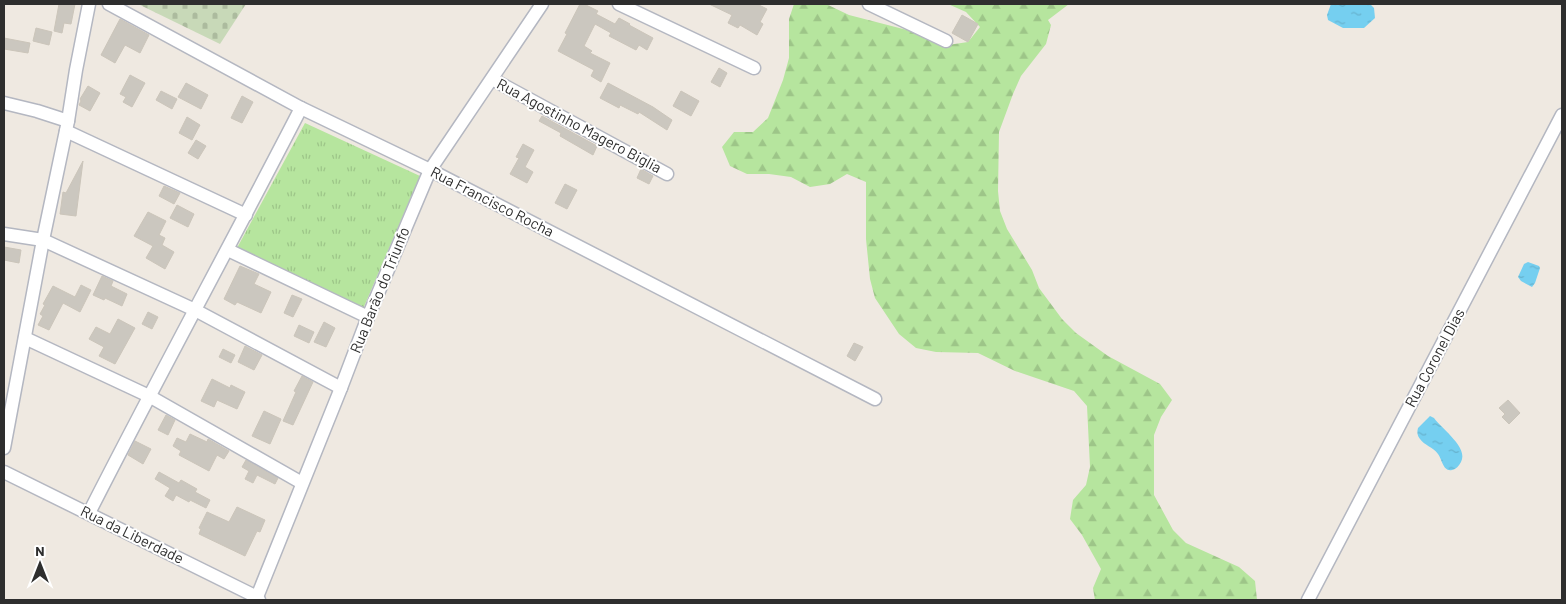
<svg xmlns="http://www.w3.org/2000/svg" width="1566" height="604" viewBox="0 0 1566 604" font-family="Barlow,sans-serif">
	<style>
		.grass { fill: url(#grass-tufts) }
		.forest { fill: url(#forest-firs) }
		.cemetery { fill: url(#cemetery-stones) }
		.water { fill: url(#water-ripples) }
		.building { fill: #cbc7bf; stroke: #cbc5ba }
		.lines { fill: none; stroke-linecap: round; stroke-linejoin: round }
		.minor-casing { stroke: #b4b7c1; stroke-width: 15 }
		.minor { stroke: #fff; stroke-width: 12 }
		.labels { text-anchor: middle; stroke-width: 4; stroke-linejoin: round; paint-order: stroke }
		.street-label { font-size: 15px; fill: #2e2e2e; stroke: #fff }
	</style>
	<defs>
		<pattern id="grass-tufts" width="24" height="20" patternUnits="userSpaceOnUse" patternTransform="scale(1.25)"><rect width="24" height="20" fill="#b6e59e"/><path d="M3 7l-1-3M5 7V3M7 7l1-3M15 17l-1-3M17 17v-4M19 17l1-3" fill="none" stroke="#9dc588"/></pattern>
		<pattern id="forest-firs" width="22" height="20" patternUnits="userSpaceOnUse" patternTransform="scale(1.25)"><rect width="22" height="20" fill="#b6e59e"/><path d="M5 1l3.5 6h-7zM16 11l3.5 6h-7z" fill="#9dc588"/></pattern>
		<pattern id="cemetery-stones" width="16" height="16" patternUnits="userSpaceOnUse" patternTransform="scale(1.25)"><rect width="16" height="16" fill="#c8d9b8"/><path d="M2 7V4a2 2 0 0 1 4 0v3zM10 15v-3a2 2 0 0 1 4 0v3z" fill="#acbb9e"/></pattern>
		<pattern id="water-ripples" width="26" height="14" patternUnits="userSpaceOnUse" patternTransform="scale(1.25)"><rect width="26" height="14" fill="#75cff0"/><path d="M2 4q2-2 4 0t4 0M15 11q2-2 4 0t4 0" fill="none" stroke="#66b2ce"/></pattern>
	</defs>
	<rect width="100%" height="100%" fill="#efe9e1"/>
	<polygon class="grass" points="305,123 420,176 363,309 237,248"/>
	<polygon class="forest" points="794,4 826,4 849,15 907,30 929,39 948,45 968,42 980,27 966,12 948,4 1069,4 1048,20 1051,25 1046,44 1021,76 1013,94 999,132 998,191 1000,211 1007,229 1032,270 1039,288 1062,319 1076,333 1108,356 1160,384 1172,400 1161,417 1154,435 1154,495 1173,530 1186,543 1239,567 1255,581 1257,600 1095,600 1093,588 1101,569 1082,535 1070,519 1073,500 1086,485 1090,467 1087,406 1074,391 1015,371 978,353 936,352 916,348 899,334 875,298 870,279 866,239 866,182 847,174 830,184 810,187 791,177 769,174 747,174 730,166 722,147 734,132 753,132 768,118 783,80 789,58 789,19"/>
	<polygon class="cemetery" points="138,4 246,4 220,44"/>
	<g class="water">
		<polygon points="1331,4 1370,4 1374,8 1375,18 1364,28 1343,28 1328,20 1327,15"/>
		<polygon points="1528,262 1539,266 1540,268 1535,283 1532,287 1521,281 1518,277 1524,264"/>
		<path d="M1430,416L1434,418C1442,429 1469,448 1461,462C1459,466 1456,469 1452,470C1443,472 1442,459 1438,454C1433,447 1424,445 1420,439C1417,435 1417,432 1418,428Z"/>
	</g>
	<g class="building">
		<polygon points="59,4 75,4 71,24 64,23 62,33 54,31"/>
		<polygon points="580,4 584,4 598,11 596,14 615,24 619,18 630,24 629,25 653,38 647,50 639,45 636,50 609,36 611,33 595,24 584,46 592,51 590,53 610,63 601,82 591,76 594,70 558,51 567,34 565,33"/>
		<polygon points="709,4 757,4 767,9 760,22 763,24 757,35 740,25 738,28 728,23 732,15"/>
		<polygon points="962,15 978,24 968,42 952,33"/>
		<polygon points="120,19 149,35 140,53 125,45 115,63 101,55"/>
		<polygon points="36,28 52,32 49,45 33,41"/>
		<polygon points="4,38 30,43 28,53 4,49"/>
		<polygon points="719,68 727,73 720,87 711,82"/>
		<polygon points="130,75 145,83 132,107 123,102 126,97 120,94"/>
		<polygon points="186,83 208,95 201,109 178,97"/>
		<polygon points="608,83 653,107 672,120 667,130 639,112 638,114 620,105 619,108 600,98"/>
		<polygon points="88,86 100,93 90,111 79,105 81,101 80,99"/>
		<polygon points="161,91 177,99 172,109 156,100"/>
		<polygon points="681,91 699,101 691,116 673,106"/>
		<polygon points="242,96 253,102 242,123 231,118"/>
		<polygon points="542,116 597,146 593,155 560,136 561,133 539,121"/>
		<polygon points="187,117 200,125 192,140 179,133"/>
		<polygon points="196,140 206,146 198,159 188,153"/>
		<polygon points="523,144 534,150 525,167 533,172 527,183 510,174 519,158 516,157"/>
		<polygon points="83,161 76,216 60,214 63,192 66,193"/>
		<polygon points="641,169 653,176 649,184 637,178"/>
		<polygon points="565,184 577,190 567,209 555,203"/>
		<polygon points="164,186 180,193 174,204 159,196"/>
		<polygon points="177,205 194,214 188,227 170,218"/>
		<polygon points="148,212 166,221 159,235 165,238 162,245 174,252 165,269 146,258 153,246 134,236"/>
		<polygon points="4,247 21,250 19,263 4,260"/>
		<polygon points="240,266 259,274 254,284 271,292 261,313 237,302 235,305 224,299"/>
		<polygon points="102,276 113,281 111,286 127,294 122,306 105,298 104,300 93,295"/>
		<polygon points="81,285 91,290 80,312 63,303 49,330 38,325 43,316 40,314 45,305 43,304 53,286 75,297"/>
		<polygon points="292,295 302,299 293,317 284,313"/>
		<polygon points="148,312 158,317 152,329 142,324"/>
		<polygon points="118,319 135,328 115,364 99,356 104,347 89,339 96,327 110,334"/>
		<polygon points="324,322 335,328 326,347 314,342"/>
		<polygon points="299,325 314,332 309,343 294,336"/>
		<polygon points="854,343 863,347 855,361 847,356"/>
		<polygon points="245,346 262,355 254,370 238,362"/>
		<polygon points="223,349 235,355 231,363 219,357"/>
		<polygon points="302,376 313,382 293,425 283,421 296,392 294,391"/>
		<polygon points="212,379 230,388 231,385 245,392 237,409 217,400 214,407 201,401"/>
		<polygon points="1508,400 1520,413 1509,424 1502,417 1505,414 1499,408"/>
		<polygon points="264,411 281,419 270,444 252,436"/>
		<polygon points="166,415 175,420 168,435 158,430"/>
		<polygon points="190,434 207,442 208,439 229,451 224,459 217,455 209,471 179,455 181,451 173,446 177,438 186,442"/>
		<polygon points="135,441 151,449 143,464 128,455"/>
		<polygon points="246,460 278,478 275,484 257,475 253,483 245,479 249,471 242,467"/>
		<polygon points="159,472 179,483 181,480 197,489 195,492 210,500 206,508 190,500 189,502 176,495 173,501 165,496 170,488 155,479"/>
		<polygon points="237,507 265,520 260,532 257,531 245,556 199,534 201,529 199,528 207,512 229,522"/>
	</g>
	<g class="lines">
		<defs>
			<g id="minor">
				<polyline points="109,4 301,108 430,170 875,399"/>
				<polyline points="619,4 754,68"/>
				<polyline points="869,4 946,41"/>
				<polyline points="492,79 667,174"/>
				<polyline points="4,103 37,111 68,121"/>
				<polyline points="66,131 246,215"/>
				<polyline points="4,234 43,240 195,310 341,388"/>
				<polyline points="228,250 368,317"/>
				<polyline points="25,338 149,396 302,483"/>
				<polyline points="4,448 43,240 68,121 76,70 89,4"/>
				<polyline points="4,472 257,597 259,600"/>
				<path d="M89,513C158,377 231,244 301,108"/>
				<polyline points="257,597 341,388 368,317 430,170 542,4"/>
				<polyline points="1308,600 1562,115"/>
			</g>
		</defs>
		<use href="#minor" class="minor-casing"/>
		<use href="#minor" class="minor"/>
	</g>
	<g class="labels">
		<g class="street-label">
			<text transform="translate(579 126) rotate(28)" y="5">Rua Agostinho Magero Biglia</text>
			<text transform="translate(492 202) rotate(27)" y="5">Rua Francisco Rocha</text>
			<text transform="translate(380 290) rotate(-68)" y="5">Rua Barão do Triunfo</text>
			<text transform="translate(1435 358) rotate(-62)" y="5">Rua Coronel Dias</text>
			<text transform="translate(132 535) rotate(26)" y="5">Rua da Liberdade</text>
		</g>
	</g>
	<rect width="1566" height="604" fill="none" stroke="#2e2e2e" stroke-width="10"/>
	<g transform="translate(40 564)" stroke="#ffffff" stroke-width="4" paint-order="stroke">
	<path d="M0-4L9 19L0 12L-9 19Z" fill="#2e2e2e"/>
	<text y="-8" font-size="14" font-weight="bold" text-anchor="middle" fill="#2e2e2e">N</text>
	</g>
</svg>
